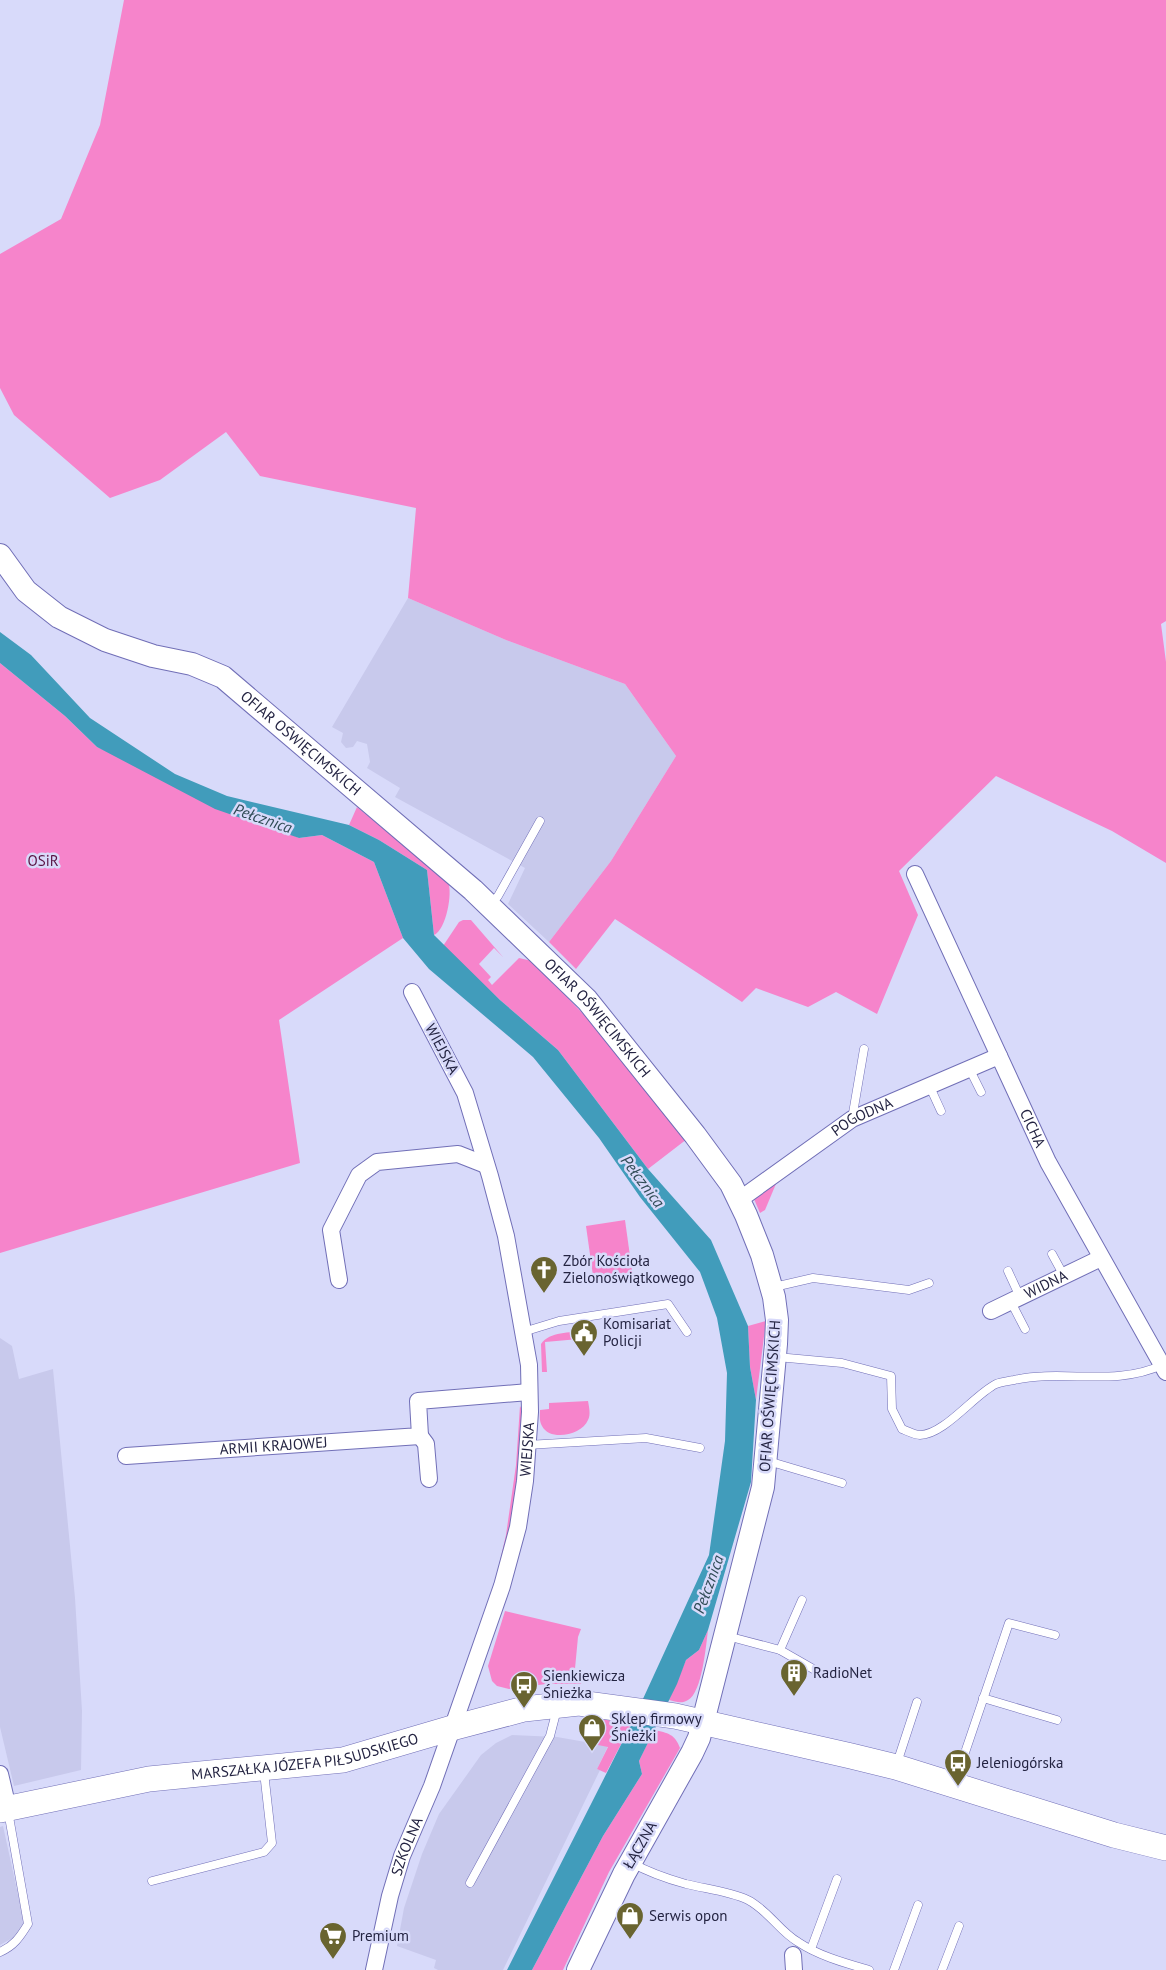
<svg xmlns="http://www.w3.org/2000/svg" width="1166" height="1970" viewBox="0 0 1166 1970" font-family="'PT Sans',sans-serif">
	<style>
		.built { fill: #c8c9ec }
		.green { fill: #f684cb }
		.water { fill: #419cbb }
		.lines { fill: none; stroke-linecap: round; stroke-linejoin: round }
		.lane-casing { stroke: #716fb7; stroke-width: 9 }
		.street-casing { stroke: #716fb7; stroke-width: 18 }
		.secondary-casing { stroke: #716fb7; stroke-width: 24 }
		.primary-casing { stroke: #716fb7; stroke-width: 26 }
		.lane { stroke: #fff; stroke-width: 8 }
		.street { stroke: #fff; stroke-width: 16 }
		.secondary { stroke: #fff; stroke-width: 22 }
		.primary { stroke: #fff; stroke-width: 25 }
		.labels { text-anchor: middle; stroke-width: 5; stroke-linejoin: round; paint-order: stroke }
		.street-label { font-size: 15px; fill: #242442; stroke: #d8dafa }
		.park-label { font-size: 15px; fill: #5a1444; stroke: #d8dafa }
		.poi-label { font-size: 15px; fill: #242442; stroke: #d8dafa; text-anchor: start }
		.water-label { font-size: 16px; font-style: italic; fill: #2f4b55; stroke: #d8dafa }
	</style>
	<rect width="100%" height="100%" fill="#d8dafa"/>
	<g class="built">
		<polygon points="408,598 506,640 625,684 676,756 611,861 549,942 508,904 525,868 395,797 400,788 367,768 370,762 367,744 357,741 353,747 346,748 341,742 343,733 332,727"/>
		<polygon points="0,1338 12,1346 19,1379 53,1369 75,1598 82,1711 81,1770 14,1786 0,1727"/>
		<polygon points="512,1735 557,1737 608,1746 597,1769 600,1770 503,1970 438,1970 434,1968 436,1960 397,1946 404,1908 422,1854 439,1814 481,1755 496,1743"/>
		<polygon points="3,1826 24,1922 16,1936 0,1945 0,1827"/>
	</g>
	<g class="green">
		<polygon points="124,0 1166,0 1166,621 1161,624 1166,662 1166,863 1112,831 996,776 899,871 918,915 877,1014 836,992 808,1007 756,988 742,1002 615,919 576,969 549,942 611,861 676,756 625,684 506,640 408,598 416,508 260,476 226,432 160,480 110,498 14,415 0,388 0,254 61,219 100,125"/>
		<polygon points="0,663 65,716 97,747 299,838 322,835 374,862 403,938 279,1020 300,1163 0,1253"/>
		<path d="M357,807L448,882C453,893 446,930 434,935L427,870L379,840L349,825Z"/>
		<polygon points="463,920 471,920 503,957 494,948 479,964 491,977 488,980 492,985 519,958 532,961 591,1022 687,1139 648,1169 558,1050 500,1000 443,946 459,922"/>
		<polygon points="778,1179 765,1210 760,1213 754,1199 759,1193"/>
		<polygon points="625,1220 633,1278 594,1283 586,1226"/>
		<polygon points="766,1321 756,1400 750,1367 748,1326"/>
		<path d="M584,1331L590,1335V1338L545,1342L547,1372H542L541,1344C550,1331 570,1333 584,1331Z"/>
		<path d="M588,1401C589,1407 591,1415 588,1420C582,1435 550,1442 542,1426C539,1421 540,1415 540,1410L549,1409V1403Z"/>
		<polygon points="520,1406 523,1412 513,1527 496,1578 506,1535 516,1465"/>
		<polygon points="505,1611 581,1629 578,1637 574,1679 582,1680 581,1684 546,1684 509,1689 497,1686 492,1681 488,1666"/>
		<path d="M708,1630C706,1646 702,1693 688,1700C682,1704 676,1702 669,1700L686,1660L699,1650Z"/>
		<polygon points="602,1719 631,1725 606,1773 597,1769 608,1747 598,1745"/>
		<path d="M654,1730C668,1733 675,1734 680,1748L609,1872L563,1970H532L603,1836L642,1774L639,1761Z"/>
	</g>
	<polygon class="water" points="0,632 31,655 90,718 175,774 227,796 349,825 379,840 427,870 434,935 500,1000 558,1050 648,1169 711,1240 748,1326 750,1367 756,1400 751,1482 708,1630 699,1650 686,1660 677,1684 639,1761 642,1774 603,1836 532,1970 507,1970 631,1725 709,1555 725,1441 727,1373 717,1318 700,1272 640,1197 599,1138 533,1057 429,969 403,938 374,862 322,835 299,838 215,809 97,747 65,716 0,663"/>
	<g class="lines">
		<defs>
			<g id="lane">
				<polyline points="491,904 498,896 540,821"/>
				<polyline points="970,1070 981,1092"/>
				<polyline points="930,1087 941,1111"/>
				<polyline points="852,1119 864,1049"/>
				<polyline points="1052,1254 1064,1276"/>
				<polyline points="1008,1271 1020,1297"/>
				<polyline points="774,1287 813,1278 909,1290 929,1283"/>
				<polyline points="1011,1302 1025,1329"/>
				<polyline points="523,1332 559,1321 668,1304 687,1332"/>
				<path d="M777,1357L842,1363L891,1376L892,1409L902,1429C907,1431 915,1435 920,1435C944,1435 975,1394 996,1384C1001,1382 1009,1381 1014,1380C1063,1369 1115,1387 1162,1365"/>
				<polyline points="527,1445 646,1438 700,1448"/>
				<polyline points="768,1461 842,1483"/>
				<polyline points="727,1636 780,1650 822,1674"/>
				<polyline points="780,1650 802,1600"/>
				<polyline points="983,1698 1057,1720"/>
				<polyline points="897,1763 917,1702"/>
				<polyline points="955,1782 1009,1623 1055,1635"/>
				<path d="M632,1863C648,1872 668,1879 686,1884C706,1889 729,1891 748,1900C769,1911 779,1931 798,1942C819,1956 845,1963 869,1970"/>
				<polyline points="152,1881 264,1852 272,1843 264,1772"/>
				<polyline points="470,1883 550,1736 557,1709"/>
				<polyline points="811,1949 837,1879"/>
				<path d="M0,1952C14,1946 20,1937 28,1924L8,1811"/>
				<polyline points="894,1970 918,1905"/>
				<polyline points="942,1970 959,1926"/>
			</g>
			<g id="street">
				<path id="s1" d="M915,874L1048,1162L1166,1372"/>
				<path id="s2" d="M739,1200L852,1119L999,1056"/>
				<polyline points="339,1280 331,1230 359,1175 377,1162 458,1154 486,1165"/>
				<path id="s3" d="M991,1311L1101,1258"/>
				<polyline points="420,1436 426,1444 429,1479"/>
				<path id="s4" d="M126,1456L420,1436L418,1401L529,1392"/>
				<polyline points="0,1774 8,1808"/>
				<polyline points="793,1955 794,1970"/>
				<path id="s5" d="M374,1970L390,1896L402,1856L432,1786L502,1586L518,1527L525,1481L530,1412L529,1365L506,1236L490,1176L465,1093L412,992"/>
			</g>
			<g id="secondary">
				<path id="s6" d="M0,555L26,591L59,617L105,640L153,656L192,664L223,677L473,890L587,1000L695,1135L731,1184L746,1215L762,1255L774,1297L777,1320L776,1344L763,1487L706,1710L699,1738L692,1753L624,1874L578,1970"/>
			</g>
			<g id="primary">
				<path id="s7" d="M0,1810L149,1779L343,1760L452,1728L524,1709L579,1703L675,1716L851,1756L896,1767L1114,1835L1166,1848"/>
			</g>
		</defs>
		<use href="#lane" class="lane-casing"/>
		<use href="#street" class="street-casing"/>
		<use href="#secondary" class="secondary-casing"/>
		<use href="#primary" class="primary-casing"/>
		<use href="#lane" class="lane"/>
		<use href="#street" class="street"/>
		<use href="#secondary" class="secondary"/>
		<use href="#primary" class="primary"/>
	</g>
	<defs>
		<symbol id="church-pin" viewBox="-11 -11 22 30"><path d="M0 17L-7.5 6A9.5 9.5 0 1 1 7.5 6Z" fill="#696430" stroke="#d8dafa"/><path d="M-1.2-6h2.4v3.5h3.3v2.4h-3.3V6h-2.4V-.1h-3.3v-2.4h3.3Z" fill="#fff"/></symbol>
		<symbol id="civic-pin" viewBox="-11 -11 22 30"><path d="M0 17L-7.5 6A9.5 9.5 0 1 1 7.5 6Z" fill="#696430" stroke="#d8dafa"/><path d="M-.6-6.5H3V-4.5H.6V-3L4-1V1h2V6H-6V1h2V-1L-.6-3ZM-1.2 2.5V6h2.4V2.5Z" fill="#fff"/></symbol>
		<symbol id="building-pin" viewBox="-11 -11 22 30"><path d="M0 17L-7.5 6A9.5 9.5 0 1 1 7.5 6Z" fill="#696430" stroke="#d8dafa"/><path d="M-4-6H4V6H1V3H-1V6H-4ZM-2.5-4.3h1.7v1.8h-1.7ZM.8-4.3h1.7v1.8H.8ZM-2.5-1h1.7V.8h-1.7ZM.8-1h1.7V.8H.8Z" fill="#fff"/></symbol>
		<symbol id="bus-pin" viewBox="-11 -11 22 30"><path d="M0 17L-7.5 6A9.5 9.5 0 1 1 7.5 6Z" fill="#696430" stroke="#d8dafa"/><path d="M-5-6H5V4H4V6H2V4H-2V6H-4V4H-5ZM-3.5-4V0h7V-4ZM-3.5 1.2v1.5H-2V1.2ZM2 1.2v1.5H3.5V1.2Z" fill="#fff"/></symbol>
		<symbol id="shop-pin" viewBox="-11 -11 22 30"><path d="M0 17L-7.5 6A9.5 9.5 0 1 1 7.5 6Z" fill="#696430" stroke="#d8dafa"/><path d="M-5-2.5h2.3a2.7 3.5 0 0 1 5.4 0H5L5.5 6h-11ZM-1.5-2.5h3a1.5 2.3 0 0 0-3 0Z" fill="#fff"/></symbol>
		<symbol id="supermarket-pin" viewBox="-11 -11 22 30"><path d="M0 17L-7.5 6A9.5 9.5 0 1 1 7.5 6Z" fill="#696430" stroke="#d8dafa"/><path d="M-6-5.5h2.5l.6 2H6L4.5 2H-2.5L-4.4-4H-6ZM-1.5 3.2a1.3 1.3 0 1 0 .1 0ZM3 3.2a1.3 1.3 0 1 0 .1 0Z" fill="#fff"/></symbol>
	</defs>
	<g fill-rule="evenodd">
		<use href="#church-pin" x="528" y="1254" width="32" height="43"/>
		<use href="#civic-pin" x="568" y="1317" width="32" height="43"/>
		<use href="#building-pin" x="778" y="1657" width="32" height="43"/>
		<use href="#bus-pin" x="508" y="1669" width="32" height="43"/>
		<use href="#shop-pin" x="576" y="1712" width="32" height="43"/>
		<use href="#bus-pin" x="942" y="1747" width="32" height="43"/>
		<use href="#shop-pin" x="614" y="1900" width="32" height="43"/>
		<use href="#supermarket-pin" x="317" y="1920" width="32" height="43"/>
	</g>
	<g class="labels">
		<g class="street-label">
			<text dy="5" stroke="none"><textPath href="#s6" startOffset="364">OFIAR OŚWIĘCIMSKICH</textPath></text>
			<text dy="5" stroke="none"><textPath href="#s6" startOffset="769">OFIAR OŚWIĘCIMSKICH</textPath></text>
			<text transform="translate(442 1049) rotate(62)" y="5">WIEJSKA</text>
			<text dy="5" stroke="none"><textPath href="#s2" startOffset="149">POGODNA</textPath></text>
			<text dy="5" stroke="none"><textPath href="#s1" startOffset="280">CICHA</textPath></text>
			<text dy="5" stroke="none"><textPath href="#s3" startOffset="61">WIDNA</textPath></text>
			<text transform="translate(770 1396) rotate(-86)" y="5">OFIAR OŚWIĘCIMSKICH</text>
			<text dy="5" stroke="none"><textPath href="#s4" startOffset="148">ARMII KRAJOWEJ</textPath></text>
			<text dy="5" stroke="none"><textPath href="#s5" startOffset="545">WIEJSKA</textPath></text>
			<text dy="5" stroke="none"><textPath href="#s7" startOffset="310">MARSZAŁKA JÓZEFA PIŁSUDSKIEGO</textPath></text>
			<text transform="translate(640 1845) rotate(-60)" y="5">ŁĄCZNA</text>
			<text dy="5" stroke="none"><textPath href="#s5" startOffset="128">SZKOLNA</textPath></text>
		</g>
		<g class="park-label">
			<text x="43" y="866">OSiR</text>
		</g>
		<g class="poi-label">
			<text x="563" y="1266">Zbór Kościoła<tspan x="563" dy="17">Zielonoświątkowego</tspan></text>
			<text x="603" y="1329">Komisariat<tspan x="603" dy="17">Policji</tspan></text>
			<text x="813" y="1678">RadioNet</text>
			<text x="543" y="1681">Sienkiewicza<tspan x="543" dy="17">Śnieżka</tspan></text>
			<text x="611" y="1724">Sklep firmowy<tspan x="611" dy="17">Śnieżki</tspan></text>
			<text x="977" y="1768">Jeleniogórska</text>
			<text x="649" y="1921">Serwis opon</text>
			<text x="352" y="1941">Premium</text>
		</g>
		<g class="water-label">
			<text transform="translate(263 818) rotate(19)" y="6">Pełcznica</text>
			<text transform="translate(643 1181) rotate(53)" y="6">Pełcznica</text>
			<text transform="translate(708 1584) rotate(-70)" y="6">Pełcznica</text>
		</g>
	</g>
</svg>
